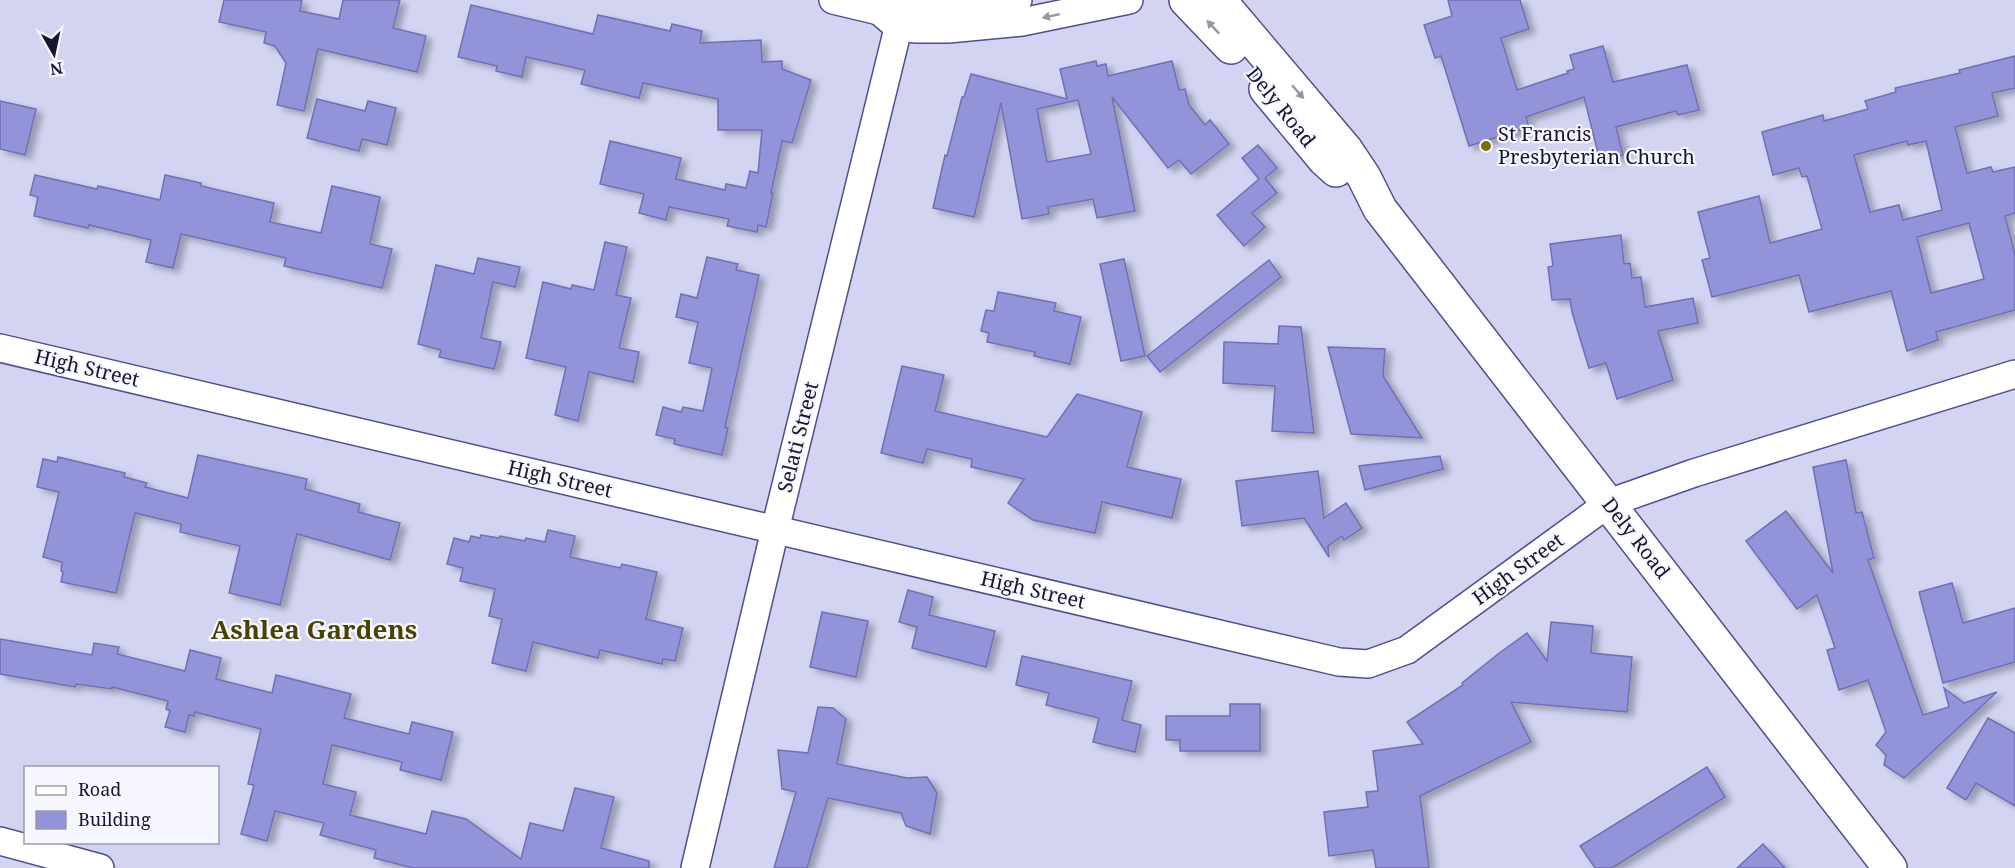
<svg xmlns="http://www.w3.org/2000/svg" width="2015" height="868" viewBox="0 0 2015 868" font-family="'Noto Serif',serif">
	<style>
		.building { fill: #9393da; stroke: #706fb4; stroke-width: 1.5; fill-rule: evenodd; filter: url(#shadow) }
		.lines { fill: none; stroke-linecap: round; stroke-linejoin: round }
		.minor-casing { stroke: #514e8f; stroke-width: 30 }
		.tertiary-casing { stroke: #514e8f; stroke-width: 36 }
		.minor { stroke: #fff; stroke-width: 27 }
		.tertiary { stroke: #fff; stroke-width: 33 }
		.oneway { fill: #9796a2 }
		.poi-dot { fill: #786f0d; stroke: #f6f7ff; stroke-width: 2 }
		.labels { text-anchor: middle; stroke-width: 4.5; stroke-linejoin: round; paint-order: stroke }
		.street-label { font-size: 20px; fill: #171530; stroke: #f6f7ff }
		.poi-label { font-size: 20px; fill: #171530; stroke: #f6f7ff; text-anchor: start }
		.district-label { font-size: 26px; font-weight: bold; fill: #494200; stroke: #f6f7ff }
	</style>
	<defs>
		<filter id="shadow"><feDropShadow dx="6" dy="4" stdDeviation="3" flood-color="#0004"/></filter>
	</defs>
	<rect width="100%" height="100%" fill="#d2d4f2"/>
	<g class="building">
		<polygon points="224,0 302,0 300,11 339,19 343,0 400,0 393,28 426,36 417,72 318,49 304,111 277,105 286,63 275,46 264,43 266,32 219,22"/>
		<polygon points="1448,0 1520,0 1529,29 1501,38 1517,90 1568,73 1567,71 1574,69 1570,55 1603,46 1613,82 1687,65 1699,110 1678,115 1676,111 1616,127 1623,155 1600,161 1584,97 1526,117 1529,127 1469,146 1441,56 1435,58 1424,25 1452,16"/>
		<polygon points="471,5 593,34 598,15 670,31 672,24 702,31 700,43 761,40 762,62 782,61 782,69 811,80 792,143 782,141 771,193 773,193 766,227 758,225 757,232 727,226 729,219 669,207 666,220 639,213 644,194 600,184 610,141 681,158 676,179 725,190 726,184 746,188 750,171 758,173 762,130 718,130 718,99 643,83 639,98 581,84 585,70 526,57 522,77 496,71 497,66 458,57"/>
		<path d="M2015,56V88L1992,93L1998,116L1955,127L1967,173L1991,167L1993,172L2015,167V213L2005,216L2015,254V310L1936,332L1938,340L1907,351L1891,291L1809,312L1799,275L1712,297L1702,260L1710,258L1698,212L1759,196L1770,243L1822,229L1807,176L1802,177L1799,168L1773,175L1762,132L1823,115L1824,121L1868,109L1865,101L1896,92L1895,88L1960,73L1959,70ZM1907,141L1908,145L1926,141L1942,210L1903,220L1899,205L1870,212L1854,155ZM1969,223L1984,279L1931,293L1917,237Z"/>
		<path d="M1096,61L1097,66L1106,64L1108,76L1172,61L1179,90L1185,89L1189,105L1205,125L1210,120L1229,144L1191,174L1179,160L1168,168L1112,97L1135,211L1097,218L1093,199L1048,207L1049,214L1022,219L1001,103L974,217L933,208L945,155L947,156L962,97H964L971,74L1067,99L1060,69ZM1078,100L1091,154L1047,162L1037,109Z"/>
		<polygon points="317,99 365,111 368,101 396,108 387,145 362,139 359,151 307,138"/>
		<polygon points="0,101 36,109 25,155 0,149"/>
		<polygon points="1258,145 1277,168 1265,178 1277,193 1252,213 1265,227 1244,246 1217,215 1259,179 1242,158"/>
		<polygon points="35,175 97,189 98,186 160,200 165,175 201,183 201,186 274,203 270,222 321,233 332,186 380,197 370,244 392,249 382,288 284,266 286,258 181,234 173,268 146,262 151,240 89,225 88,228 34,216 38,197 30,195"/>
		<polygon points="1621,235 1624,264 1630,263 1632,278 1641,277 1645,307 1693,298 1698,323 1658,331 1673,380 1617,399 1606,363 1589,368 1572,312 1570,299 1552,300 1548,267 1553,266 1550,244"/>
		<polygon points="605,242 627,247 616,295 631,298 619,348 639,352 633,382 589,372 578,421 555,415 566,367 526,358 543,282 571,289 572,285 594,290"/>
		<polygon points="707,257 738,264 736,270 759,275 725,427 728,428 722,455 674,444 675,439 656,435 663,407 681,412 683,407 703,411 712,368 689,363 698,322 676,317 681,294 697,298"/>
		<polygon points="478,258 520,267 515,287 493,282 481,338 501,342 494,369 439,357 441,350 418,344 436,265 474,274"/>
		<polygon points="1124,259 1145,356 1121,361 1100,264"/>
		<polygon points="1269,260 1281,277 1160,372 1147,356"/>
		<polygon points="998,292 1056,303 1054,311 1081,317 1070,364 1034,356 1035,352 987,342 989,333 981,331 986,310 994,311"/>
		<polygon points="1279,326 1301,327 1314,433 1272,431 1275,386 1223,383 1224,342 1278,344"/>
		<polygon points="1328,347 1385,349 1383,376 1422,438 1351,434"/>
		<polygon points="902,366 944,375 935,411 1047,437 1077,394 1142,412 1127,467 1181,479 1172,518 1102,502 1095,533 1033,520 1008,503 1024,479 971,467 972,459 927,449 923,463 881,453"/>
		<polygon points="198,455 307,479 305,489 360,504 358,512 400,523 390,560 297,534 280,605 229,593 240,546 180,532 181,524 135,513 116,593 61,582 63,572 61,571 62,562 43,557 59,492 37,487 43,459 57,462 58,457 125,473 124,477 147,483 145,487 188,498"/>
		<polygon points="1440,456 1443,469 1365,490 1359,466"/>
		<polygon points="1846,460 1856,513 1862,512 1874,558 1868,560 1923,715 1949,707 1944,688 1964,703 1997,692 1904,778 1884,765 1886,755 1876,745 1886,732 1868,680 1839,690 1827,650 1835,648 1817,595 1797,609 1746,541 1786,511 1833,573 1813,467"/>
		<polygon points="1318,471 1324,518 1346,503 1362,528 1344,540 1342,536 1328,546 1329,557 1304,518 1242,526 1236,481"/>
		<polygon points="548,530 575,536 570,557 620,568 622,564 657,572 646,619 683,628 675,661 663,659 662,664 600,650 598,658 533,642 526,671 492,663 502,619 489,616 495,589 460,581 463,568 447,564 454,538 469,542 471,536 480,538 481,535 499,538 500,536 525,541 526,538 545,542"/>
		<polygon points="1952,583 1963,623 2015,608 2015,662 1943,683 1919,592"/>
		<polygon points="908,590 933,597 929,615 995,631 986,667 912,648 917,627 899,622"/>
		<polygon points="822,612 868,621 856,677 810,667"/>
		<polygon points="1551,622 1593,626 1591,653 1632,657 1627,712 1511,702 1531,742 1420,796 1429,868 1376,868 1373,850 1329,856 1324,812 1368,807 1366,792 1378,791 1373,751 1423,744 1407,722 1463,685 1462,683 1498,654 1527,633 1547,661"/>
		<polygon points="0,639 92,655 94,643 119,647 117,654 185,671 190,650 221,658 216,679 272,693 276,675 351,694 344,718 409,734 412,722 453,732 441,780 400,770 402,762 332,745 323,784 356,792 350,815 426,834 432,811 466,819 521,859 530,823 563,831 575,788 614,797 601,848 649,861 649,868 413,868 374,858 376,850 320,835 324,823 275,811 267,841 241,834 254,785 248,784 261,729 195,712 194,716 189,715 185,732 165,727 170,711 166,709 168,701 112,687 112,689 76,684 75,687 0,674"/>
		<polygon points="1022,656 1132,681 1122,720 1141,725 1135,752 1093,742 1099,718 1046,705 1049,693 1016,685"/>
		<polygon points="1230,704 1260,704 1260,751 1180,751 1180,740 1166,740 1166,716 1230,716"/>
		<polygon points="818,707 833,708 846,719 837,764 907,778 927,777 937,793 930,834 906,826 901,813 828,798 807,868 774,868 796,792 782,789 778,750 808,753"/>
		<polygon points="1988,718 2015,733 2015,806 1976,783 1966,800 1947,788"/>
		<polygon points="1707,767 1725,797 1612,868 1595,868 1580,846"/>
		<polygon points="1763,844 1785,868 1737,868"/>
	</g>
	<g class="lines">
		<defs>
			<g id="minor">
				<polyline points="833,0 879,11 903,8 982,6 1018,0"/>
				<polyline points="879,11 898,27 917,29 948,29 1022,22 1129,0"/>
				<polyline points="0,348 1339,662 1368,664 1407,650 1609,503 1694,473 2015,374"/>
				<polyline points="0,841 100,868"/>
				<polyline points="695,868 775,530 903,8"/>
			</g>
			<g id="tertiary">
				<polyline points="1186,0 1231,47"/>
				<polyline points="1219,0 1346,150 1364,177 1380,209 1890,868"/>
				<polyline points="1266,89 1324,159 1336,170"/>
			</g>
		</defs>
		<use href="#minor" class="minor-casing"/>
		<use href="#tertiary" class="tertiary-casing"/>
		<use href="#minor" class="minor"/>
		<use href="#tertiary" class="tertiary"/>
	</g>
	<defs><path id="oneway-solid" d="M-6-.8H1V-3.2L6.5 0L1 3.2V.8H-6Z" transform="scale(1.5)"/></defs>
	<g class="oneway">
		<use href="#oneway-solid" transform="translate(1051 16) rotate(168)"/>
		<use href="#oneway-solid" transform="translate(1213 27) rotate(-133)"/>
		<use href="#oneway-solid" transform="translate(1298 92) rotate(49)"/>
	</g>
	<circle class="poi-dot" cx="1486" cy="146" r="6"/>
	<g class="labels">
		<g class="street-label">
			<text transform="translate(1281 107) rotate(51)" y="7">Dely Road</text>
			<text transform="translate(87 368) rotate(13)" y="7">High Street</text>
			<text transform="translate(798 437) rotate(-76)" y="7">Selati Street</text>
			<text transform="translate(560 479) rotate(13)" y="7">High Street</text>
			<text transform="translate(1636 538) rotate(52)" y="7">Dely Road</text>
			<text transform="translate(1518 569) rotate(-36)" y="7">High Street</text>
			<text transform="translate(1033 590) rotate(13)" y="7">High Street</text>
		</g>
		<g class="poi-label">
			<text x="1498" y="141">St Francis<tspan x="1498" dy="23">Presbyterian Church</tspan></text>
		</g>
		<g class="district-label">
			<text x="314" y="639">Ashlea Gardens</text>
		</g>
	</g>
	<rect x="24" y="766" width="195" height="78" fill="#f6f7ff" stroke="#9d9dac" stroke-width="1.5"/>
	<rect x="36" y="786" width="30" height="9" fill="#ffffff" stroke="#9d9dac" stroke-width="1.5"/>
	<text x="78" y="796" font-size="18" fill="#171530">Road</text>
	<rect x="36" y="811" width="30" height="18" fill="#9393da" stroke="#9d9dac" stroke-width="1.5"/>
	<text x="78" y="826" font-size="18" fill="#171530">Building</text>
	<g transform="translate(54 54) rotate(171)" stroke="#f6f7ff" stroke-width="4.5" paint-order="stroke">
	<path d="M0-4.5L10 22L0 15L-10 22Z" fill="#171530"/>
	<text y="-9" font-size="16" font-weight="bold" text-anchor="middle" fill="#171530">N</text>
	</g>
</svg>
